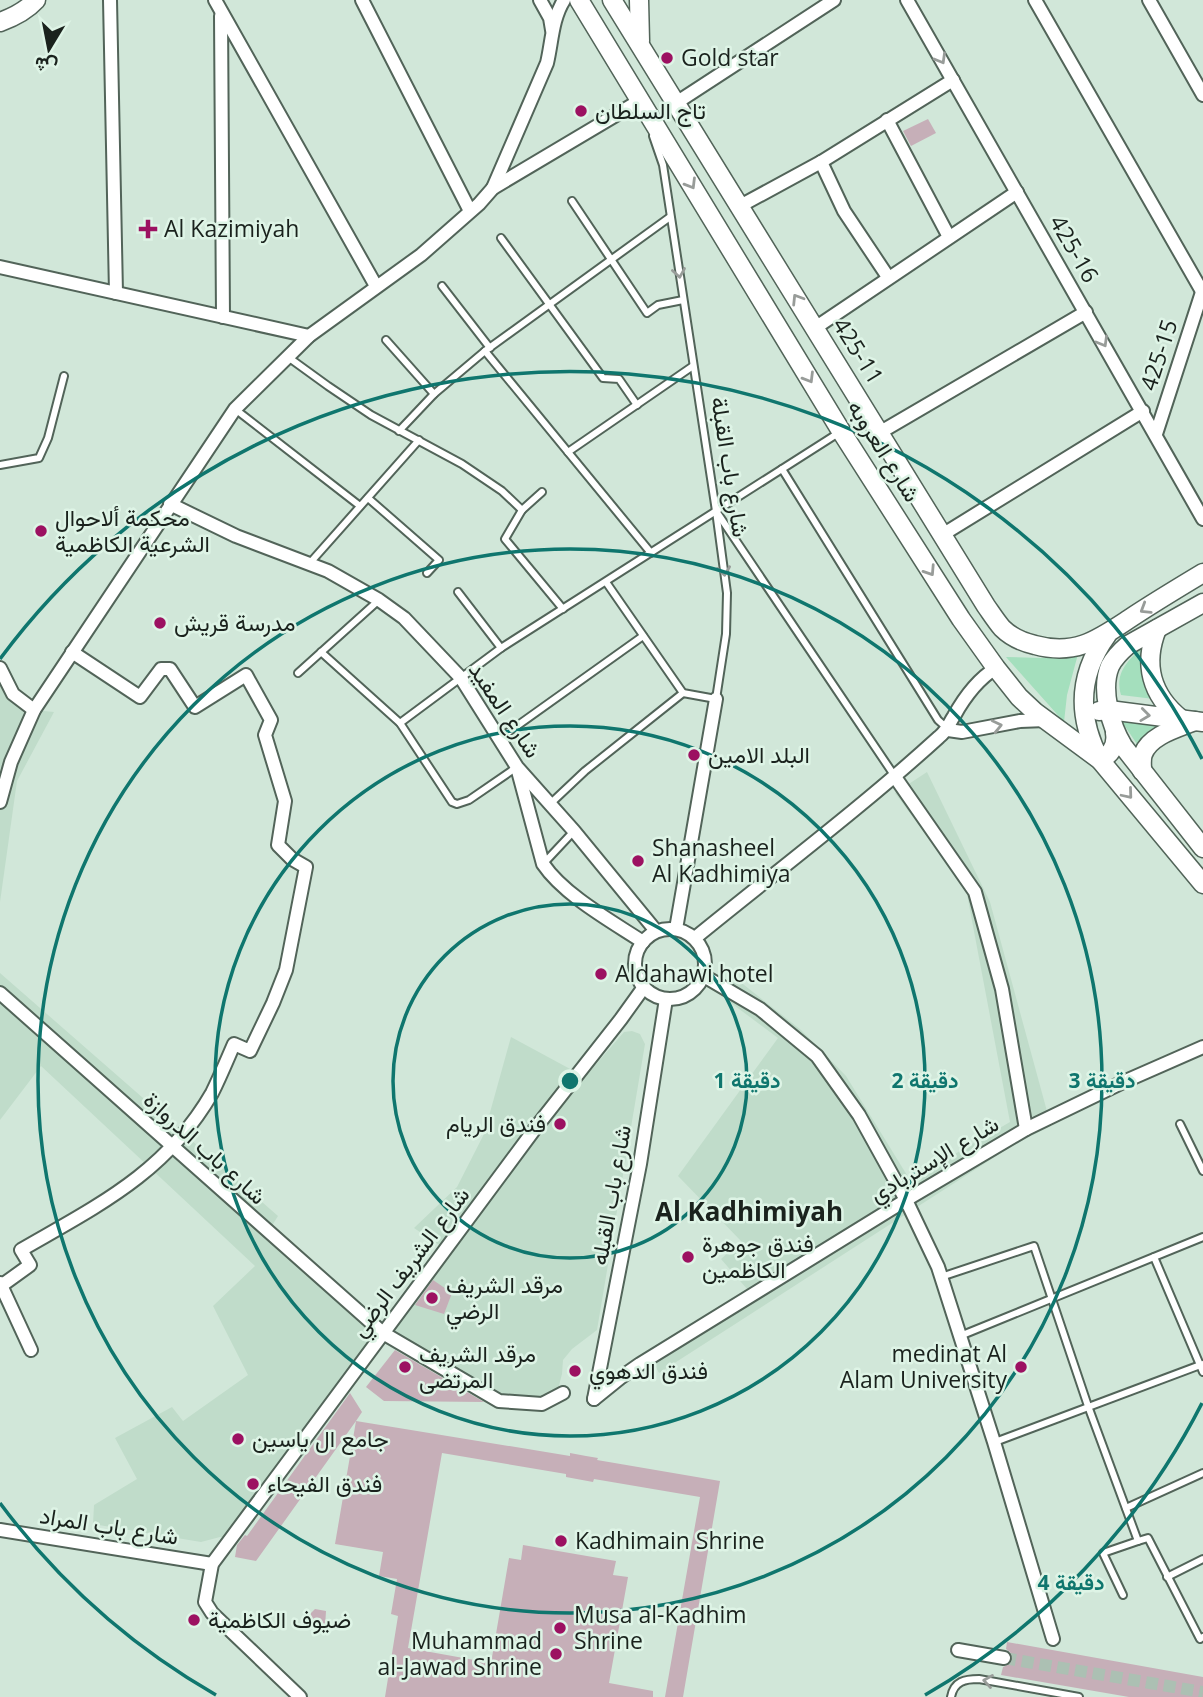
<svg xmlns="http://www.w3.org/2000/svg" width="1203" height="1697" viewBox="0 0 1203 1697" font-family="'Open Sans',Vazirmatn,sans-serif">
	<style>
		.built { fill: #c0dcca }
		.green { fill: #a4dfbd }
		.building { fill: #c6afb8 }
		.lines { fill: none; stroke-linecap: round; stroke-linejoin: round }
		.street-tunnel { stroke: #acc0b3; stroke-width: 12; stroke-dasharray: 12 6; stroke-linecap: butt }
		.lane-casing { stroke: #526459; stroke-width: 10 }
		.street-casing { stroke: #526459; stroke-width: 16 }
		.secondary-casing { stroke: #526459; stroke-width: 21 }
		.lane { stroke: #fff; stroke-width: 6 }
		.street { stroke: #fff; stroke-width: 12 }
		.secondary { stroke: #fff; stroke-width: 18 }
		.oneway { stroke: #989c99 }
		.ring { fill: none; stroke: #0f766e; stroke-width: 3.5 }
		.poi-dot { fill: #9c1161; stroke: #def4e6; stroke-width: 2.5 }
		.labels { text-anchor: middle; stroke-width: 5; stroke-linejoin: round; paint-order: stroke }
		.poi-label { font-size: 23px; fill: #1a221d; stroke: #def4e6; text-anchor: start }
		.street-label { font-size: 23px; fill: #1a221d; stroke: #def4e6 }
		.quarter-label { font-size: 26px; font-weight: bold; fill: #1a221d; stroke: #def4e6 }
		.centre { fill: #0f766e; stroke: #def4e6; stroke-width: 3.5 }
		.ring-label { font-size: 21px; text-anchor: middle; font-weight: bold; fill: #0f766e; stroke: #def4e6; stroke-width: 5; stroke-linejoin: round; paint-order: stroke }
	</style>
	<rect width="100%" height="100%" fill="#d1e7d9"/>
	<g class="built">
		<polygon points="0,668 34,710 54,712 17,781 0,902"/>
		<polygon points="927,772 990,902 1051,1126 1015,1144 659,1373 649,1354 747,1289 721,1259 741,1241 678,1176 778,1038 723,997 734,977 801,1030 846,1076 910,1180 1010,1122 966,889 895,793"/>
		<polygon points="0,973 278,1216 268,1232 278,1245 378,1340 230,1539 220,1537 201,1542 93,1524 94,1505 137,1479 115,1438 172,1407 183,1421 248,1375 213,1306 255,1266 41,1066 0,1120"/>
		<polygon points="632,1031 640,1034 645,1044 597,1330 572,1349 563,1360 562,1374 556,1397 546,1400 507,1396 394,1334 391,1330 448,1251 414,1228 457,1187 484,1134 511,1037 585,1077 624,1032"/>
	</g>
	<g class="green">
		<path d="M1141,648L1143,671L1154,699L1121,695C1115,673 1126,663 1141,648Z"/>
		<polygon points="1078,654 1067,695 1064,722 1006,657 1042,658"/>
		<polygon points="1118,716 1176,724 1141,750"/>
	</g>
	<g class="building">
		<polygon points="928,119 936,133 911,146 903,131"/>
		<polygon points="433,1280 452,1293 444,1314 415,1305"/>
		<polygon points="395,1350 484,1402 384,1401 366,1387"/>
		<polygon points="350,1393 362,1412 356,1421 570,1456 570,1453 586,1456 598,1458 597,1460 720,1481 683,1697 665,1697 700,1497 594,1479 593,1482 566,1477 566,1474 442,1453 408,1648 491,1663 509,1558 521,1560 523,1545 616,1561 613,1575 628,1577 609,1683 653,1691 653,1697 385,1697 398,1616 391,1614 397,1579 379,1576 383,1552 335,1544 356,1421 256,1561 235,1557 237,1545 245,1535 247,1536"/>
		<polygon points="315,1609 326,1611 325,1627 310,1624 311,1613"/>
		<polygon points="1007,1642 1203,1677 1203,1697 1129,1697 1001,1675 1003,1667 1010,1664 1013,1659 1010,1652 1006,1649"/>
	</g>
	<g class="lines">
		<polyline class="street-tunnel" points="1004,1658 1203,1692"/>
		<defs>
			<g id="lane">
				<polyline points="572,201 647,313 658,305 683,300"/>
				<polyline points="501,238 603,378 619,379 637,405"/>
				<polyline points="442,286 490,348"/>
				<polyline points="386,340 434,394"/>
				<polyline points="485,351 651,553"/>
				<polyline points="288,357 328,386 371,415 462,464 502,491 522,510 542,492"/>
				<polyline points="235,409 360,506"/>
				<polyline points="399,431 434,394 485,351 670,217"/>
				<polyline points="568,452 693,366"/>
				<polyline points="0,465 39,458 48,438 64,376"/>
				<polyline points="782,469 938,720 947,728"/>
				<polyline points="368,498 439,560 427,573"/>
				<polyline points="522,510 505,539 563,609"/>
				<polyline points="718,514 894,775"/>
				<polyline points="309,564 419,440"/>
				<polyline points="606,582 683,693 716,699 726,634 727,593 716,511 663,165 653,136"/>
				<polyline points="458,592 501,648"/>
				<polyline points="321,652 400,723 452,802 457,804 469,800 517,767"/>
				<polyline points="298,673 379,600"/>
				<polyline points="400,723 501,648 840,432"/>
				<polyline points="500,738 643,636"/>
				<polyline points="550,804 585,771 683,693"/>
				<polyline points="544,863 574,831"/>
				<polyline points="1180,1124 1203,1171"/>
				<polyline points="1154,1257 1203,1372"/>
				<polyline points="941,1277 1034,1246 1088,1406 1138,1541 1148,1538 1200,1639 1203,1637"/>
				<polyline points="960,1336 1203,1237"/>
				<polyline points="995,1442 1203,1364"/>
				<polyline points="1126,1508 1203,1473"/>
				<polyline points="1167,1577 1203,1559"/>
				<polyline points="1123,1595 1103,1553 1138,1541"/>
				<path d="M951,1697C954,1681 965,1679 979,1679L1079,1697"/>
			</g>
			<g id="street">
				<polyline points="110,0 116,293"/>
				<polyline points="215,0 376,286"/>
				<polyline points="362,0 470,211"/>
				<polyline points="540,0 550,18 552,30"/>
				<polyline points="907,0 1203,519"/>
				<polyline points="1035,0 1203,293"/>
				<polyline points="1149,0 1203,95"/>
				<polyline points="221,16 223,317"/>
				<polyline points="676,103 834,0"/>
				<polyline points="887,120 949,237"/>
				<polyline points="821,162 844,211 888,277"/>
				<path d="M493,188L547,63C552,42 552,19 564,0"/>
				<polyline points="740,206 821,162 953,80"/>
				<polyline points="0,267 309,336"/>
				<polyline points="815,328 1017,192"/>
				<polyline points="879,433 1086,312"/>
				<polyline points="1156,434 1203,289"/>
				<polyline points="170,504 236,536 328,571 379,600 404,618 461,678 517,767 574,831 656,931"/>
				<polyline points="942,535 1143,411"/>
				<polyline points="0,668 13,694 34,710"/>
				<polyline points="948,730 962,732 1020,721 1046,720"/>
				<path d="M518,771L543,864C564,895 611,921 643,942"/>
				<polyline points="895,777 975,892 1002,989 1026,1129"/>
				<polyline points="0,802 11,762 34,710 235,409 309,336 421,255 479,204 493,188 636,103"/>
				<circle cx="670" cy="964" r="35"/>
				<polyline points="676,929 716,699"/>
				<path d="M695,938C777,871 861,808 939,737C948,730 948,725 954,716C964,698 978,679 996,668"/>
				<polyline points="704,976 760,1009 817,1056 859,1115 906,1200 938,1267 994,1442 1053,1639"/>
				<polyline points="0,993 383,1333 499,1401 542,1404 563,1393"/>
				<polyline points="0,1283 31,1350"/>
				<path d="M1,1286L30,1265L21,1250C97,1206 166,1173 212,1093C220,1077 227,1060 234,1044L250,1051L273,1003L286,970L306,867L292,859L278,845L285,801L265,735L271,720L246,675L195,707L170,669H161L140,697L72,652"/>
				<polyline points="594,1399 620,1378 640,1364 906,1200 1026,1129 1121,1083 1203,1047"/>
				<polyline points="594,1399 640,1164 666,999"/>
				<polyline points="0,1530 212,1564"/>
				<polyline points="958,1650 1004,1658"/>
				<polyline points="300,1697 212,1613 205,1602 212,1564 537,1126 621,1019 644,987"/>
			</g>
			<g id="secondary">
				<polyline points="579,0 841,431 961,619 996,668 1019,697 1035,712 1100,760 1203,884"/>
				<path d="M612,0L986,606C991,613 996,621 1002,628C1011,637 1022,642 1035,645C1075,656 1097,640 1129,619C1153,603 1178,588 1203,573"/>
				<polyline points="639,0 640,41"/>
				<path d="M0,22C14,17 26,11 36,0"/>
				<path d="M1203,603L1128,645C1121,651 1114,658 1110,666C1100,690 1111,726 1123,746L1203,848"/>
				<path d="M1157,629C1143,664 1151,695 1181,719"/>
				<path d="M1107,635C1078,675 1077,717 1100,760C1111,755 1117,745 1115,733"/>
				<polyline points="1099,711 1109,710 1203,722"/>
				<path d="M1142,771C1142,765 1141,759 1143,754C1150,735 1178,728 1195,721"/>
			</g>
		</defs>
		<use href="#lane" class="lane-casing"/>
		<use href="#street" class="street-casing"/>
		<use href="#secondary" class="secondary-casing"/>
		<use href="#lane" class="lane"/>
		<use href="#street" class="street"/>
		<use href="#secondary" class="secondary"/>
	</g>
	<defs><path id="oneway-chevron" d="M-2-3.5L2.5 0L-2 3.5" fill="none" stroke-width="1.6" stroke-linecap="round" stroke-linejoin="round" transform="scale(1.75)"/></defs>
	<g class="oneway">
		<use href="#oneway-chevron" transform="translate(941 59) rotate(60)"/>
		<use href="#oneway-chevron" transform="translate(691 184) rotate(59)"/>
		<use href="#oneway-chevron" transform="translate(679 273) rotate(81)"/>
		<use href="#oneway-chevron" transform="translate(797 299) rotate(-122)"/>
		<use href="#oneway-chevron" transform="translate(1103 342) rotate(60)"/>
		<use href="#oneway-chevron" transform="translate(809 378) rotate(59)"/>
		<use href="#oneway-chevron" transform="translate(724 571) rotate(82)"/>
		<use href="#oneway-chevron" transform="translate(930 571) rotate(57)"/>
		<use href="#oneway-chevron" transform="translate(1145 609) rotate(148)"/>
		<use href="#oneway-chevron" transform="translate(1145 715) rotate(7)"/>
		<use href="#oneway-chevron" transform="translate(997 726) rotate(-13)"/>
		<use href="#oneway-chevron" transform="translate(1128 794) rotate(50)"/>
		<use href="#oneway-chevron" transform="translate(988 1681) rotate(-171)"/>
	</g>
	<g class="ring">
		<circle cx="570" cy="1081" r="177"/>
		<circle cx="570" cy="1081" r="355"/>
		<circle cx="570" cy="1081" r="532"/>
		<path d="M1202 1403A709 709 0 0 1 925 1695M216 1695A709 709 0 0 1 0 1503M0 659A709 709 0 0 1 1202 759"/>
	</g>
	<g class="poi-dot">
		<circle cx="667" cy="58" r="7"/>
		<circle cx="581" cy="111" r="7"/>
		<path d="M144.5 218.5h7v7h7v7h-7v7h-7v-7h-7v-7h7z"/>
		<circle cx="41" cy="531" r="7"/>
		<circle cx="160" cy="623" r="7"/>
		<circle cx="694" cy="755" r="7"/>
		<circle cx="638" cy="861" r="7"/>
		<circle cx="601" cy="974" r="7"/>
		<circle cx="560" cy="1124" r="7"/>
		<circle cx="688" cy="1257" r="7"/>
		<circle cx="432" cy="1298" r="7"/>
		<circle cx="405" cy="1367" r="7"/>
		<circle cx="1021" cy="1367" r="7"/>
		<circle cx="575" cy="1371" r="7"/>
		<circle cx="238" cy="1439" r="7"/>
		<circle cx="253" cy="1484" r="7"/>
		<circle cx="561" cy="1541" r="7"/>
		<circle cx="194" cy="1620" r="7"/>
		<circle cx="560" cy="1628" r="7"/>
		<circle cx="556" cy="1654" r="7"/>
	</g>
	<g class="labels">
		<g class="poi-label">
			<text x="681" y="66">Gold star</text>
			<text x="595" y="119">تاج السلطان</text>
			<text x="164" y="237">Al Kazimiyah</text>
			<text x="55" y="526">محكمة ألاحوال<tspan x="55" dy="26">الشرعية الكاظمية</tspan></text>
			<text x="174" y="631">مدرسة قريش</text>
			<text x="708" y="763">البلد الامين</text>
			<text x="652" y="856">Shanasheel<tspan x="652" dy="26">Al Kadhimiya</tspan></text>
			<text x="615" y="982">Aldahawi hotel</text>
			<text x="546" y="1132" text-anchor="end">فندق الريام</text>
			<text x="702" y="1252">فندق جوهرة<tspan x="702" dy="26">الكاظمين</tspan></text>
			<text x="446" y="1293">مرقد الشريف<tspan x="446" dy="26">الرضي</tspan></text>
			<text x="419" y="1362">مرقد الشريف<tspan x="419" dy="26">المرتضى</tspan></text>
			<text x="1007" y="1362" text-anchor="end">medinat Al<tspan x="1007" dy="26">Alam University</tspan></text>
			<text x="589" y="1379">فندق الدهوي</text>
			<text x="252" y="1447">جامع ال ياسين</text>
			<text x="267" y="1492">فندق الفيحاء</text>
			<text x="575" y="1549">Kadhimain Shrine</text>
			<text x="574" y="1623">Musa al-Kadhim<tspan x="574" dy="26">Shrine</tspan></text>
			<text x="208" y="1628">ضيوف الكاظمية</text>
			<text x="542" y="1649" text-anchor="end">Muhammad<tspan x="542" dy="26">al-Jawad Shrine</tspan></text>
		</g>
		<g class="street-label">
			<text transform="translate(1074 249) rotate(60)" y="8">425-16</text>
			<text transform="translate(858 351) rotate(58)" y="8">425-11</text>
			<text transform="translate(1159 355) rotate(-72)" y="8">425-15</text>
			<text transform="translate(884 451) rotate(58)" y="8">شارع العروبه</text>
			<text transform="translate(730 467) rotate(81)" y="8">شارع باب القبلة</text>
			<text transform="translate(505 710) rotate(56)" y="8">شارع المفيد</text>
			<text transform="translate(205 1148) rotate(42)" y="8">شارع باب الدروازة</text>
			<text transform="translate(934 1159) rotate(-31)" y="8">شارع الإستربادي</text>
			<text transform="translate(611 1195) rotate(-80)" y="8">شارع باب القبله</text>
			<text transform="translate(410 1262) rotate(-53)" y="8">شارع الشريف الرضي</text>
			<text transform="translate(109 1526) rotate(9)" y="8">شارع باب المراد</text>
		</g>
		<g class="quarter-label">
			<text x="749" y="1221">Al Kadhimiyah</text>
		</g>
	</g>
	<circle cx="570" cy="1081" r="10" class="centre"/>
	<g class="ring-label">
		<text x="747" y="1088">1 دقيقة</text>
		<text x="925" y="1088">2 دقيقة</text>
		<text x="1102" y="1088">3 دقيقة</text>
		<text x="1071" y="1590">4 دقيقة</text>
	</g>
	<g transform="translate(49 49) rotate(190)" stroke="#def4e6" stroke-width="5" paint-order="stroke">
	<path d="M0-5L12 26L0 18L-12 26Z" fill="#1a221d"/>
	<text y="-10" font-size="19" font-weight="bold" text-anchor="middle" fill="#1a221d">ش</text>
	</g>
</svg>
